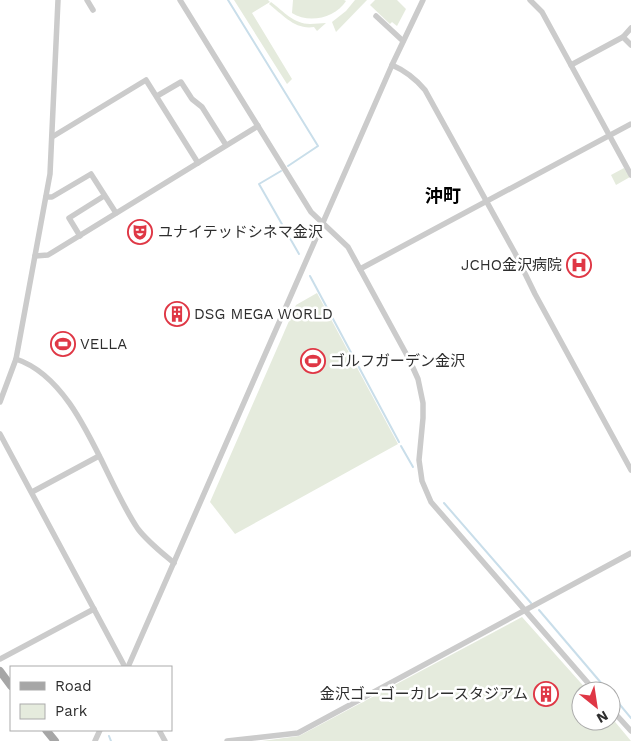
<svg xmlns="http://www.w3.org/2000/svg" width="631" height="741" viewBox="0 0 631 741" font-family="'Work Sans','Noto Sans JP',sans-serif">
	<style>
		.green { fill: #e5ebdd }
		.lines { fill: none; stroke-linecap: round; stroke-linejoin: round }
		.stream { stroke: #c9deea; stroke-width: 2 }
		.minor { stroke: #cbcbcb; stroke-width: 5.5 }
		.major { stroke: #a6a6a6; stroke-width: 8 }
		.labels { text-anchor: middle; stroke-width: 5; stroke-linejoin: round; paint-order: stroke }
		.poi-label { font-size: 15px; fill: #2e2e2e; stroke: #fff; text-anchor: start }
		.quarter-label { font-size: 18px; font-weight: bold; fill: #000; stroke: #fff }
	</style>
	<rect width="100%" height="100%" fill="#fff"/>
	<g class="green">
		<polygon points="234,0 268,0 270,2 252,13 292,79 287,84"/>
		<path d="M293,0H344L346,1C335,18 309,24 292,13Z"/>
		<polygon points="355,0 367,0 336,32 332,22 346,11"/>
		<polygon points="375,0 397,0 406,9 397,26 392,22 390,24 370,5"/>
		<path d="M271,2C283,11 294,24 310,24C316,24 321,23 326,23L317,31L314,27C295,30 283,15 269,4Z"/>
		<polygon points="624,168 630,177 616,185 611,175"/>
		<polygon points="317,293 398,444 235,534 210,502 296,305"/>
		<polygon points="522,617 588,691 581,691 581,721 611,721 611,717 631,741 262,741 299,736"/>
	</g>
	<g class="lines">
		<g class="stream">
			<polyline points="228,0 318,146 288,166"/>
			<polyline points="281,171 259,184 299,254"/>
			<polyline points="310,276 399,442"/>
			<polyline points="401,446 413,467"/>
			<polyline points="444,503 531,603"/>
			<polyline points="539,610 608,691"/>
			<polyline points="611,694 631,718"/>
			<polyline points="109,736 111,741"/>
		</g>
		<g class="minor">
			<polyline points="87,0 93,10"/>
			<polyline points="180,0 311,212 348,247 409,359 418,379 423,403 423,418 419,460 422,481 431,502 595,691"/>
			<polyline points="530,0 542,12 631,175"/>
			<polyline points="376,16 403,41"/>
			<polyline points="623,37 631,28"/>
			<path d="M392,65C406,71 415,78 425,90L515,253L535,294L631,470"/>
			<polyline points="571,65 623,37 631,45"/>
			<polyline points="157,96 181,82 192,99 202,107 226,145"/>
			<polyline points="52,137 146,80 198,163"/>
			<polyline points="46,197 52,197 91,174 116,213"/>
			<polyline points="80,236 69,218 104,196"/>
			<polyline points="35,256 48,255 258,126"/>
			<polyline points="360,269 631,124"/>
			<path d="M16,359C79,380 103,478 138,529C148,542 161,552 174,563"/>
			<polyline points="0,402 16,359 50,174 58,0"/>
			<polyline points="0,434 125,667"/>
			<polyline points="32,492 99,456"/>
			<polyline points="0,659 94,609"/>
			<polyline points="128,667 392,65 423,0"/>
			<polyline points="611,709 631,731"/>
			<polyline points="159,730 165,741"/>
			<polyline points="95,741 100,730"/>
			<polyline points="227,741 298,733 631,553"/>
		</g>
		<g class="major">
			<polyline points="0,671 11,686"/>
			<polyline points="46,730 55,741"/>
		</g>
	</g>
	<defs>
		<symbol id="theatre-ring" viewBox="-11 -11 22 22"><circle r="9.5" fill="#fff" stroke="#df3745" stroke-width="1.5"/><path d="M-5-5.5Q0-4 5-5.5V0Q5 5 0 6Q-5 5-5 0ZM-3.3-2.5H-1v1.5H-3.3ZM1-2.5H3.3v1.5H1ZM-2.8 1Q0 5.5 2.8 1Z" fill="#df3745"/></symbol>
		<symbol id="hospital-ring" viewBox="-11 -11 22 22"><circle r="9.5" fill="#fff" stroke="#df3745" stroke-width="1.5"/><path d="M-5-5h3v3.5h4V-5h3V5h-3V1.5h-4V5h-3Z" fill="#df3745"/></symbol>
		<symbol id="building-ring" viewBox="-11 -11 22 22"><circle r="9.5" fill="#fff" stroke="#df3745" stroke-width="1.5"/><path d="M-4-6H4V6H1V3H-1V6H-4ZM-2.5-4.3h1.7v1.8h-1.7ZM.8-4.3h1.7v1.8H.8ZM-2.5-1h1.7V.8h-1.7ZM.8-1h1.7V.8H.8Z" fill="#df3745"/></symbol>
		<symbol id="stadium-ring" viewBox="-11 -11 22 22"><circle r="9.5" fill="#fff" stroke="#df3745" stroke-width="1.5"/><path d="M0-5a6.5 5 0 1 0 0 10a6.5 5 0 1 0 0-10ZM-3.5-1.8h7v3.6h-7Z" fill="#df3745"/></symbol>
	</defs>
	<g fill-rule="evenodd">
		<use href="#theatre-ring" x="126" y="218" width="28" height="28"/>
		<use href="#hospital-ring" x="565" y="251" width="28" height="28"/>
		<use href="#building-ring" x="163" y="300" width="28" height="28"/>
		<use href="#stadium-ring" x="49" y="330" width="28" height="28"/>
		<use href="#stadium-ring" x="299" y="347" width="28" height="28"/>
		<use href="#building-ring" x="532" y="680" width="28" height="28"/>
	</g>
	<g class="labels">
		<g class="poi-label">
			<text x="158" y="237">ユナイテッドシネマ金沢</text>
			<text x="562" y="270" text-anchor="end">JCHO金沢病院</text>
			<text x="194" y="319">DSG MEGA WORLD</text>
			<text x="80" y="349">VELLA</text>
			<text x="330" y="366">ゴルフガーデン金沢</text>
			<text x="528" y="699" text-anchor="end">金沢ゴーゴーカレースタジアム</text>
		</g>
		<g class="quarter-label">
			<text x="443" y="202">沖町</text>
		</g>
	</g>
	<rect x="10" y="666" width="162" height="65" fill="#ffffff" stroke="#ababab"/>
	<rect x="20" y="682" width="25" height="8" fill="#a6a6a6" stroke="#ababab"/>
	<text x="55" y="691" font-size="15" fill="#2e2e2e">Road</text>
	<rect x="20" y="704" width="25" height="15" fill="#e5ebdd" stroke="#ababab"/>
	<text x="55" y="716" font-size="15" fill="#2e2e2e">Park</text>
	<g transform="translate(596 706) rotate(150)"><circle r="24" fill="#ffffff" stroke="#ababab"/>
	<path d="M0-4L9 19L0 12L-9 19Z" fill="#df3745"/>
	<text y="-8" font-size="14" font-weight="bold" text-anchor="middle" fill="#2e2e2e">N</text>
	</g>
</svg>
